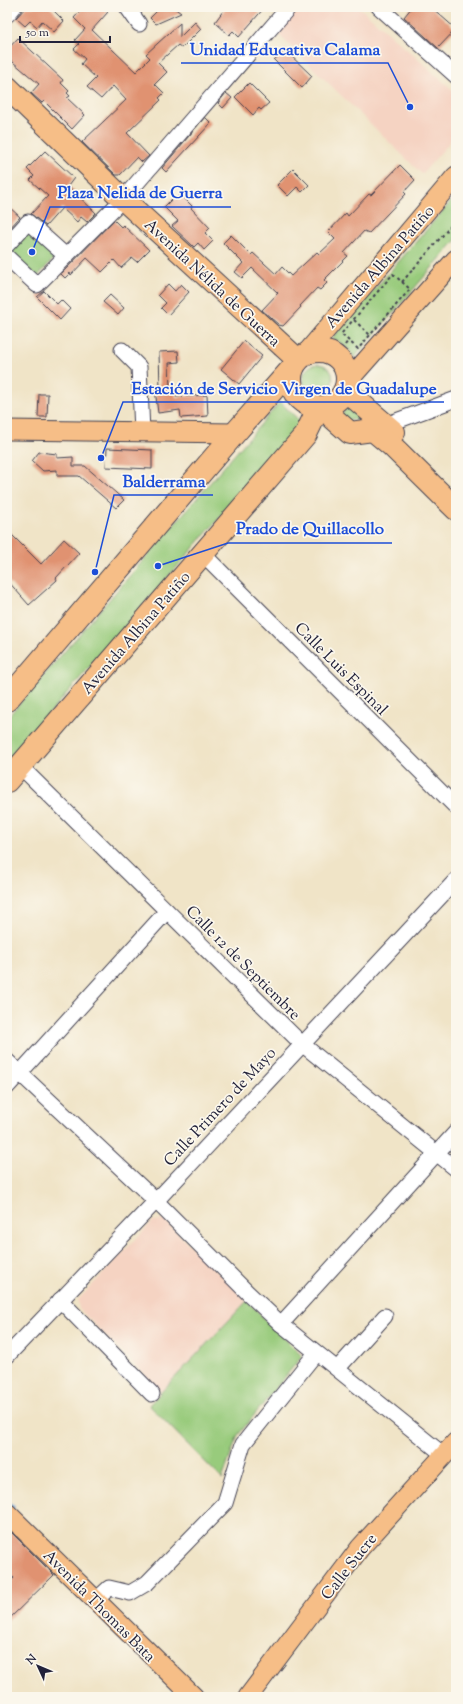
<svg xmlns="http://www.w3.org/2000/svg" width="463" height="1704" viewBox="0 0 463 1704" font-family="'Sorts Mill Goudy',serif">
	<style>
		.built { fill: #f5d3c2 }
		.green { fill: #98cb7b; stroke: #5d765b }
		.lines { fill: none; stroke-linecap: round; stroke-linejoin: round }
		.stream { stroke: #68a2d7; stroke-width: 3.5 }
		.building { fill: #e09271 }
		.minor-casing { stroke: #413f50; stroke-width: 17 }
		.major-casing { stroke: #413f50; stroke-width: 21 }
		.highway-casing { stroke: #413f50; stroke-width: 24 }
		.path { stroke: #413f50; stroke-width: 2; stroke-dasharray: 3 3; stroke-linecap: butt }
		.minor { stroke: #fff; stroke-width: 15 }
		.major { stroke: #f6be87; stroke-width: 19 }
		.highway { stroke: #f6be87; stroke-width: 22 }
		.labels { text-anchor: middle; stroke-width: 3.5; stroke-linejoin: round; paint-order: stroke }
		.street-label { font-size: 16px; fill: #22223b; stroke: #fbf7ec }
		.leader { fill: none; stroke: #1d4ed8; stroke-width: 1.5 }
		.callout-dot { fill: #1d4ed8; stroke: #fbf7ec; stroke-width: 1.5 }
		.callout-label { font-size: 17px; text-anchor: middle; font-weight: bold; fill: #1d4ed8; stroke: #fbf7ec; stroke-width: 3.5; stroke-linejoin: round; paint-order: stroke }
	</style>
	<rect width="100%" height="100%" fill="#fbf7ec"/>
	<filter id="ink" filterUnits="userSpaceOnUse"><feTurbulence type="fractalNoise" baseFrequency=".025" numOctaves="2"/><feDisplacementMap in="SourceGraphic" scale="8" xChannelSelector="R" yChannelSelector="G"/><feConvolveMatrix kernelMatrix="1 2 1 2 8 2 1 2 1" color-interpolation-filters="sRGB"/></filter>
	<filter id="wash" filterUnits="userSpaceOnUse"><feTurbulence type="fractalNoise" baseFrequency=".012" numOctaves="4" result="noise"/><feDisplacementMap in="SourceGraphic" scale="16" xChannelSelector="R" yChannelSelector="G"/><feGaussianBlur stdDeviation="0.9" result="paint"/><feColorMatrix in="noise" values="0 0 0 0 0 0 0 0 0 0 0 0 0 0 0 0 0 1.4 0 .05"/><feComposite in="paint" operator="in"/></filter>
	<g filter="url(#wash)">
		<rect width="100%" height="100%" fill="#f0e4c7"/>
		<g class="built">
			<polygon points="301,7 359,7 456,93 456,135 422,174 277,33"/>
			<polygon points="164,1220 247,1301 162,1392 79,1309 78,1300 153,1221"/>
		</g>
		<g class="green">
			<path d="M456,196V240L354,358C349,348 342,343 332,338Z"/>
			<polygon points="31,231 57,255 36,278 12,255 11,249 26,232"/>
			<circle cx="318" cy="379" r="15"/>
			<polygon points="280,402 302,423 7,762 7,718"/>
			<polygon points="350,404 364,418 344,421 339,418"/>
			<polygon points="247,1301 302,1356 238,1435 222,1479 149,1405"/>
		</g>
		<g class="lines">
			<g class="stream">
				<polyline points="7,1501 13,1507"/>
				<polyline points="196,1686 208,1697"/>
			</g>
		</g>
		<g id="blocks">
			<g class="building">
				<polygon points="26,7 50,7 64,21 54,32 42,21 37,27 30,21 25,26 16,18"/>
				<polygon points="84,7 102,7 108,12 92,30 136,72 150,58 146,54 180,23 180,37 195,22 201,29 182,48 178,45 158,63 167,72 155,84 164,93 159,98 161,100 127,133 149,156 142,162 137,157 120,175 116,175 82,142 126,100 113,86 101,99 87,87 96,78 81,64 85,59 74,49 79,44 75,40 85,29 74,18"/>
				<polygon points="161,7 173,7 181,13 156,24 150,18"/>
				<polygon points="226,7 265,7 239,37 233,31 229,35 215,22"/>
				<polygon points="412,7 431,7 456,29 438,48 404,17"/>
				<polygon points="18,38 63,80 61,83 69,91 67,93 70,96 67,98 85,115 72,129 44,101 42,103 31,93 39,84 7,57 7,50"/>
				<polygon points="285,50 312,76 302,88 274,60"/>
				<polygon points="249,83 269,103 261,110 259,108 253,115 235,97"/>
				<polygon points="226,93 232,98 223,108 218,103"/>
				<polygon points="205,117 211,123 166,172 162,168"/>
				<polygon points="45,151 74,178 68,186 96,213 87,222 81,217 77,222 62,208 46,226 31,214 48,196 30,180 34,176 27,169"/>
				<polygon points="400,165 415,180 404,192 406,194 369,233 364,231 344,253 348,256 324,280 327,283 320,290 317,288 300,306 301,307 283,326 279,325 262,310 278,293 252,268 242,278 235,272 243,263 223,243 231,235 251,255 253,253 276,274 282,267 291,276 317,252 319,254 335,239 328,232 346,213 348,216 369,194 371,195"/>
				<polygon points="293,169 309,185 302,192 297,187 288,196 277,185"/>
				<polygon points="181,195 192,206 191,208 210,228 205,233 213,241 204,250 198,243 194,247 172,226 178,221 164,207 173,198 175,200"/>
				<polygon points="7,205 20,217 7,231"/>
				<polygon points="114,220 121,227 123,225 149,250 137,262 132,258 121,268 114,260 102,272 87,258 71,275 70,273 65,278 61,274"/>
				<polygon points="168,284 175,291 181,284 189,292 168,315 161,308 166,303 158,295"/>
				<polygon points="44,291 57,304 61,300 70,309 60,320 37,297"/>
				<polygon points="110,295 124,308 118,315 103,302"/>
				<polygon points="244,341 262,356 239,384 221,369"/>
				<polygon points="178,351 179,362 169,363 170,388 174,387 176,397 207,395 208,416 181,418 180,410 158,413 155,389 160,389 159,352"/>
				<polygon points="39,394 48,394 47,417 38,417"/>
				<polygon points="107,448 152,450 152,469 106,467"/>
				<polygon points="39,452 57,454 57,458 73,457 73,466 85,466 124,500 116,508 79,476 57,476 57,470 43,471 32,461"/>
				<polygon points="7,530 41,564 64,539 79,553 56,578 57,580 29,605 7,580"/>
				<polygon points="7,1528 54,1575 7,1621 7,1585 14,1578 7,1572"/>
			</g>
		</g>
	</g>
	<g filter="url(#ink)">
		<use href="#blocks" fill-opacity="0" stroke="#413f50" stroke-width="1"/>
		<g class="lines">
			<defs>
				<g id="minor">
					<polyline points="127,7 139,24"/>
					<polyline points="379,7 456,76"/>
					<polyline points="7,15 14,7"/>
					<polyline points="7,245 28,222 66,256"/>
					<polyline points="7,257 37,285 123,199 289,7"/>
					<polyline points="122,350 139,367 142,431"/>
					<polyline points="380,427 456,399"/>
					<polyline points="203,554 456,807"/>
					<polyline points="20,766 302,1044 456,1169"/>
					<polyline points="7,1061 156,1201 248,1293 281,1324 445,1456"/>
					<polyline points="7,1087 167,911"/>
					<polyline points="60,1300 152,1394"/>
					<polyline points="281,1324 456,1132"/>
					<polyline points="7,1356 156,1201 456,880"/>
					<polyline points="338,1368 385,1316"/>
					<polyline points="96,1600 109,1588 130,1593 147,1583 225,1503 243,1444 316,1353"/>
				</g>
				<g id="major">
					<polyline points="304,356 456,176"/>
					<polyline points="347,382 456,259"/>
					<polyline points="7,430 235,433"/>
					<polyline points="7,1513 194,1697"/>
					<polyline points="248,1697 360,1548 456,1442"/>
				</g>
				<g id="highway">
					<polyline points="7,87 123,199 298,360"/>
					<circle cx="319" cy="379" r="28"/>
					<polyline points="345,390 394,432"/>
					<polyline points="327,406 333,418 350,433 373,430 391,445 456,509"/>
					<polyline points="7,700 235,433 294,366"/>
					<polyline points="7,781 306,434 319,407"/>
				</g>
			</defs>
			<use href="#minor" class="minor-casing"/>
			<use href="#major" class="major-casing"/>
			<use href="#highway" class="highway-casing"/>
			<g class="path">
				<polygon points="393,274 410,289 358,349 341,334"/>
				<polyline points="402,282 456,220"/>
				<polyline points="354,320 370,335"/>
				<polyline points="345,345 348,341"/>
			</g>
			<use href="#minor" class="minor"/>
			<use href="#major" class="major"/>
			<use href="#highway" class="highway"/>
		</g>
	</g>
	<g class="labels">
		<g class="street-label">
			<text transform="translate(379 266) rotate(-49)" y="6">Avenida Albina Patiño</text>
			<text transform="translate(213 282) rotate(43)" y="6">Avenida Nélida de Guerra</text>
			<text transform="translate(135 632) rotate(-49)" y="6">Avenida Albina Patiño</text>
			<text transform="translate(342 668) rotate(45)" y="6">Calle Luis Espinal</text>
			<text transform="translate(244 962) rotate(45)" y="6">Calle 12 de Septiembre</text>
			<text transform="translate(219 1106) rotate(-47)" y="6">Calle Primero de Mayo</text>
			<text transform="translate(348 1566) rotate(-52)" y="6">Calle Sucre</text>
			<text transform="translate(100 1605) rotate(45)" y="6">Avenida Thomas Bata</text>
		</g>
	</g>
	<path class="leader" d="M410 107L388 63H181M32 252L50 207H231M101 458L123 402H444M95 572L114 495H213M158 566L228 543H392"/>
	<g class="callout-dot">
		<circle cx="410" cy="107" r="4"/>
		<circle cx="32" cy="252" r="4"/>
		<circle cx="101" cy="458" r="4"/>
		<circle cx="95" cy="572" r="4"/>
		<circle cx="158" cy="566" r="4"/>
	</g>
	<g class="callout-label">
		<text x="285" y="55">Unidad Educativa Calama</text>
		<text x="140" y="198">Plaza Nelida de Guerra</text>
		<text x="284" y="394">Estación de Servicio Virgen de Guadalupe</text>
		<text x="164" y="487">Balderrama</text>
		<text x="310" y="534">Prado de Quillacollo</text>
	</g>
	<rect width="463" height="1704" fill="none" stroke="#fbf7ec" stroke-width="24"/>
	<g transform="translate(38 1666) rotate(314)" stroke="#fbf7ec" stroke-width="3" paint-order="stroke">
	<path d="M0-3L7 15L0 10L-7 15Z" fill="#22223b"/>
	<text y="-6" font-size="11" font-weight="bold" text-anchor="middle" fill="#22223b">N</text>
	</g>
	<path d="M20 36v6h90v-6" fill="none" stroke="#22223b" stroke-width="2"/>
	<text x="26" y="36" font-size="12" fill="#22223b" stroke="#fbf7ec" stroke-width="3" paint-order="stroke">50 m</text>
</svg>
